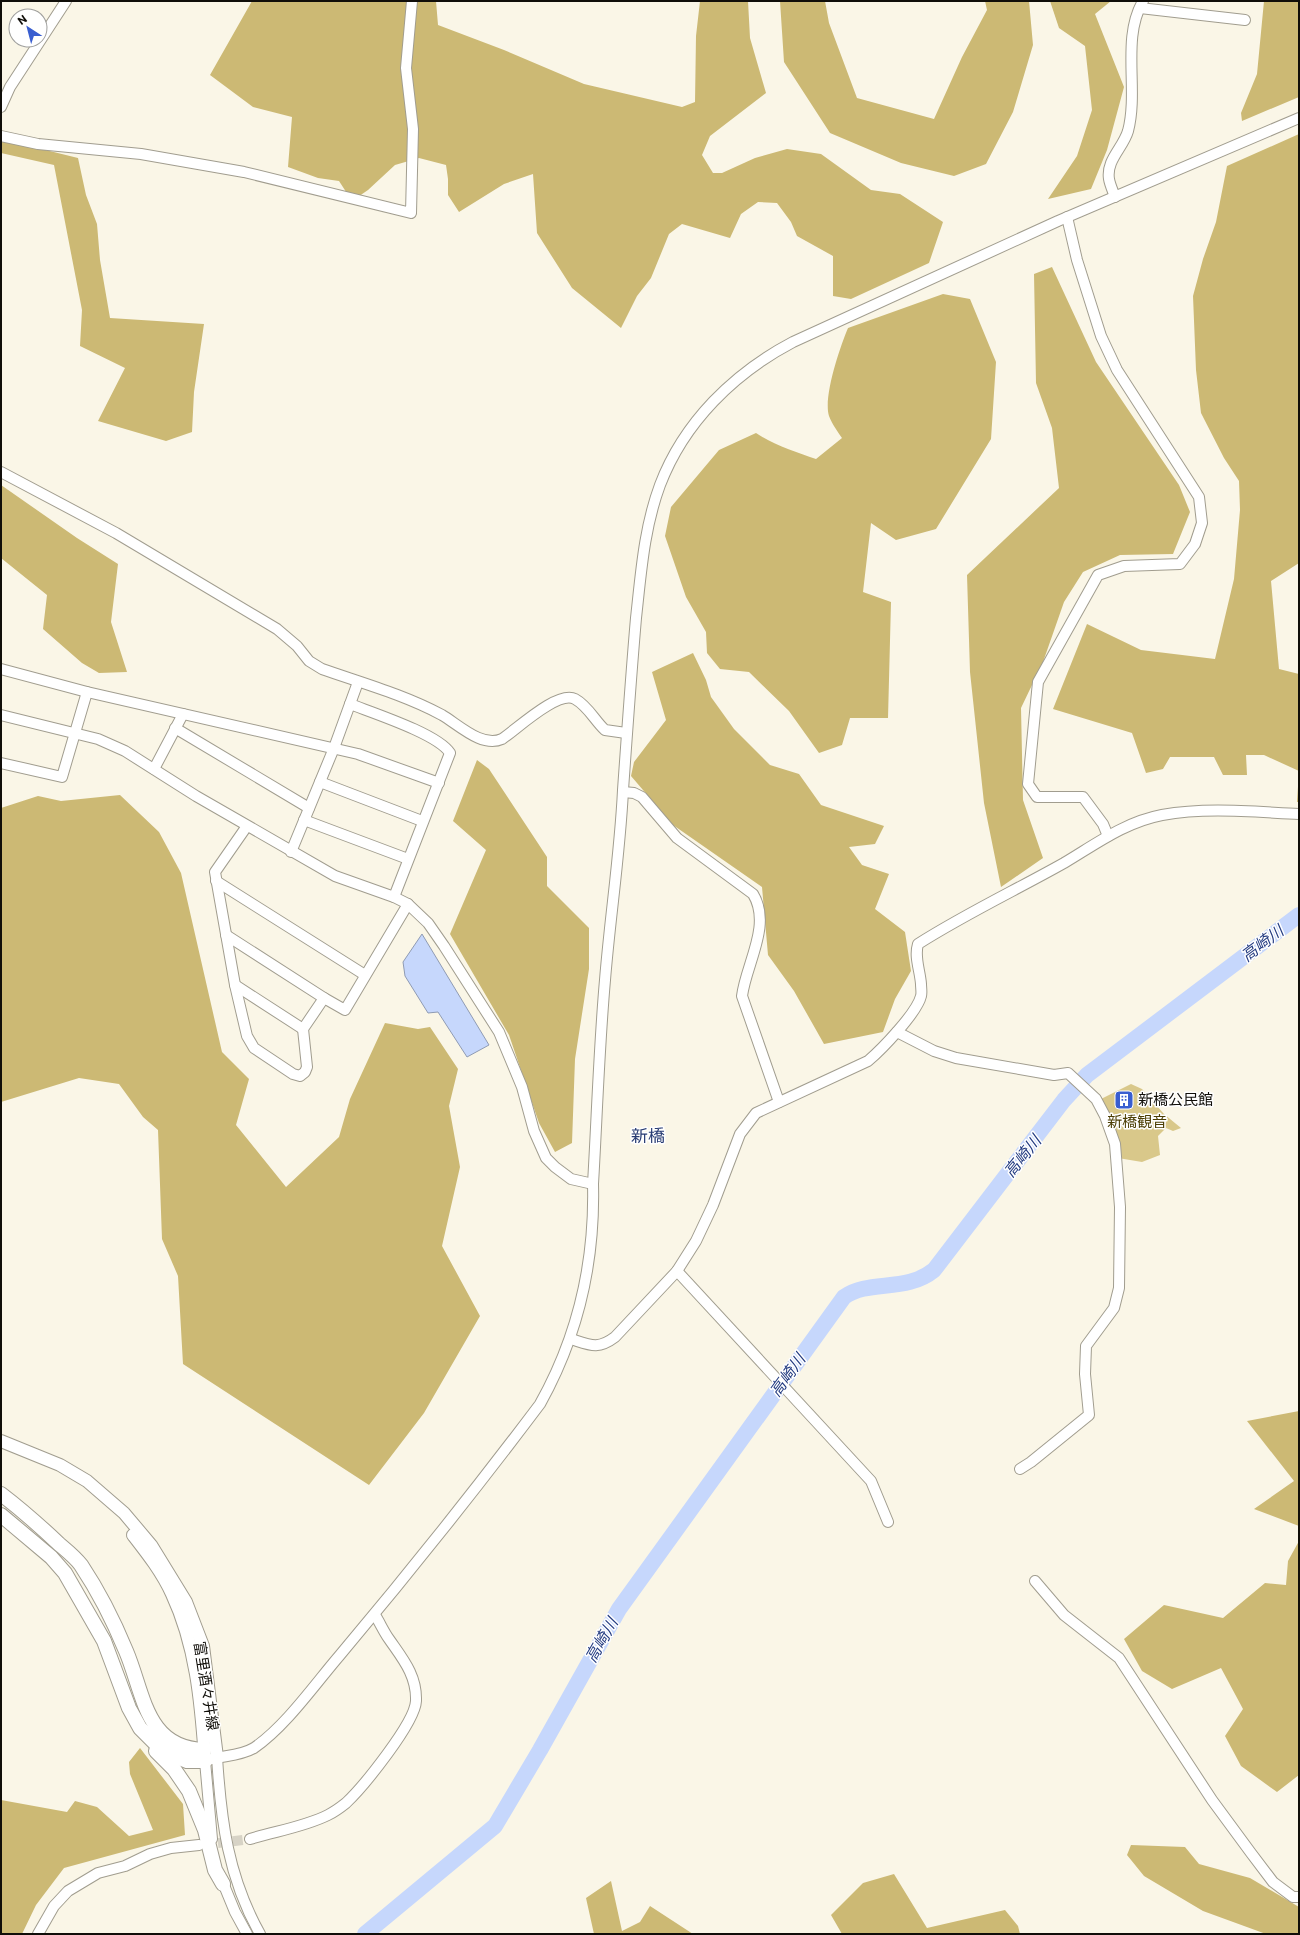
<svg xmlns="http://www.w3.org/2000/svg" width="1300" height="1935" viewBox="0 0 1300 1935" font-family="Commissioner,'Noto Sans JP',sans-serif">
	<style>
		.green { fill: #d9c88a }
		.forest { fill: #ccb974 }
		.water { fill: #c6d7fc; stroke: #8f9bb3 }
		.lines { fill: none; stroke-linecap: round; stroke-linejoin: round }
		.river { stroke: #c6d7fc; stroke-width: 16 }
		.minor-tunnel { stroke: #d7d3c6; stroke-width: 10; stroke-dasharray: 10 5; stroke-linecap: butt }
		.minor-casing { stroke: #a19d8f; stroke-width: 12 }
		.major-casing { stroke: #a19d8f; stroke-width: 14 }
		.highway-casing { stroke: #a19d8f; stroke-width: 16 }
		.minor { stroke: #fff; stroke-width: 10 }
		.major { stroke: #fff; stroke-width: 12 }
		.highway { stroke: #fff; stroke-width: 14 }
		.labels { text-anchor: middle; stroke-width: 3; stroke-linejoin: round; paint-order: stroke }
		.poi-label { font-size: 15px; fill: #100e09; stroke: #fff; text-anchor: start }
		.park-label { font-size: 15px; fill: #4d3f05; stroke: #fff }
		.street-label { font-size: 15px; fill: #100e09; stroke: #fff }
		.water-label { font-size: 16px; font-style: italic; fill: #233b81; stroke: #fff }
		.quarter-label { font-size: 17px; fill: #263a72; stroke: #fff }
	</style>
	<rect width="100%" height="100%" fill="#faf6e7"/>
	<polygon class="green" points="1131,1084 1142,1089 1164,1114 1181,1128 1173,1131 1166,1128 1158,1136 1160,1155 1142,1162 1118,1158 1099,1100"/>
	<g class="forest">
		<polygon points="252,1 436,1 438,25 504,50 584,84 682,107 695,102 696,36 700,1 748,1 750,38 766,93 710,136 702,155 713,173 722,173 755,158 787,149 821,154 871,190 900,194 943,222 929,263 851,299 833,296 833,256 797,236 791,222 777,203 758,202 741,214 730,238 682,224 669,234 651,278 637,296 621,328 572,288 537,233 533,174 504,184 459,212 448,195 448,179 446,165 419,158 395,165 368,190 352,201 339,181 318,178 288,167 292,117 253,107 210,75"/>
		<polygon points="780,1 825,1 829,23 857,98 934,119 962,57 987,10 985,1 1029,1 1033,45 1013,112 986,164 954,176 901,163 830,133 784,62"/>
		<polygon points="1050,1 1111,1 1095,14 1124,87 1107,150 1091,189 1048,199 1077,156 1092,110 1085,46 1059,28"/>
		<polygon points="1264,1 1299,1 1299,97 1242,121 1241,113 1257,74"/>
		<polygon points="1299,134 1299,563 1271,581 1279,669 1299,674 1299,802 1297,802 1299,771 1264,755 1246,755 1247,775 1223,775 1214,757 1170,757 1163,769 1146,773 1132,733 1053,709 1087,624 1141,650 1215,659 1234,579 1240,510 1239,481 1224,458 1201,413 1196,370 1193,296 1203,259 1216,222 1227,166"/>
		<polygon points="1,139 78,158 86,195 97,224 100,260 110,318 204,324 194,392 192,432 166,441 98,421 125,368 80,346 82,310 54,165 1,153"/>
		<polygon points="1052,267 1096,362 1179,485 1190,512 1173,554 1120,555 1083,572 1064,602 1043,662 1021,708 1023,800 1043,858 1001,887 984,803 970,672 967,575 1059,488 1052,428 1036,383 1034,274"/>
		<path d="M943,294L970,299L996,362L991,439L936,529L896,540L871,523L863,592L891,602L888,718H850L842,745L819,753L789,711L749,672L720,669L707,653L706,632L686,597L665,536L671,507L719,450L756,433C774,445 796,452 816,459L842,438C838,432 832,424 829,416C823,397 840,347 848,328Z"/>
		<polygon points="1,485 77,538 118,564 111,622 127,672 99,673 82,663 43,629 47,595 1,558"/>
		<polygon points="693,653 706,680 711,697 734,729 770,765 799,774 821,805 884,826 875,844 849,847 862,865 889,874 875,909 905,932 911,971 895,999 883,1032 824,1044 794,991 768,955 762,887 673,825 631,776 634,762 666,720 652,672"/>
		<polygon points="477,760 489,769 547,857 547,886 589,928 589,969 575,1059 572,1143 555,1152 539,1123 509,1035 450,934 486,850 453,821"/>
		<polygon points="120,795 159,832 181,873 222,1052 249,1079 236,1125 286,1187 339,1137 350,1099 385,1023 418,1029 430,1027 458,1069 449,1106 460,1167 442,1246 480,1316 424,1413 369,1485 183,1364 178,1276 162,1239 158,1130 143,1117 119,1084 79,1078 1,1102 1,808 38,796 61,801"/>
		<polygon points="1299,1411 1299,1526 1254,1509 1294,1481 1247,1421"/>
		<polygon points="1299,1541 1299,1775 1277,1792 1241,1766 1225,1736 1243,1709 1221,1668 1172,1689 1142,1671 1124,1639 1164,1605 1223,1618 1265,1583 1286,1585 1288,1561"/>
		<polygon points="140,1748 183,1804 185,1835 64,1868 36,1905 22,1934 1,1934 1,1800 67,1812 75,1801 97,1807 129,1836 153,1830 130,1774 129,1762"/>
		<polygon points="1131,1845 1185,1847 1199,1864 1250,1878 1299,1907 1299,1934 1266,1934 1203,1911 1144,1876 1127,1855"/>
		<polygon points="894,1874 927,1928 1005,1910 1018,1926 1020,1934 842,1934 831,1915 863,1883"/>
		<polygon points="611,1881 622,1931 640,1922 650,1906 693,1934 594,1934 586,1898"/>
	</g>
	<polygon class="water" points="422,934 489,1045 467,1057 438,1012 428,1013 405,976 403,962"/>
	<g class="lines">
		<path class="river" d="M365,1934L495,1826L540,1750L619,1609L844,1297C869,1279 906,1293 934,1270L1064,1100L1087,1075L1299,915"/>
		<polyline class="minor-tunnel" points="203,1845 250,1839"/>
		<defs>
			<g id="minor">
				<polyline points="1140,8 1245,20"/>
				<polyline points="1,107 10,87 66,1"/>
				<polyline points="1,136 38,144 141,154 244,172 411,213 413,129 406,68 412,1"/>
				<path d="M1115,197C1113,191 1110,185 1109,179C1106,160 1123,148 1128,131C1139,89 1121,39 1143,1"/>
				<polyline points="1067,217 1077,260 1101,336 1117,370 1199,497 1202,523 1195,544 1180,564 1124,566 1098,575 1038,682 1028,784 1037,797 1083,797 1103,824 1108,836"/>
				<path d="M1,472L116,533L277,629L297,646L309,661L322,669C362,683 405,695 442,715C459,725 482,748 502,739C517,729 558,690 575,699C588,706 595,721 605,730L626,733"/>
				<polyline points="1,669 87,692 358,754 439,783"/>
				<path d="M350,704C373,713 438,734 450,753L394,897"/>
				<polyline points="1,715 98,739 125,751 196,796 335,876 394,897 408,904 428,923 444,946 499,1032 522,1087 534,1131 546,1158 555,1167 571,1179 593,1184"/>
				<polyline points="175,728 309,808"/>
				<polyline points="1,763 62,777 87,692"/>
				<polyline points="154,769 183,714"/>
				<polyline points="320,782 422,821"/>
				<path d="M623,792L634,793L642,797L677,838L753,894C772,925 746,964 742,996L779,1102"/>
				<polyline points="304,820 408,859"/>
				<polyline points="247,826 215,872 235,985 247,1036 254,1048 293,1074 300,1076 305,1072 307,1067 303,1029 324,998 345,1010 408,904"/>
				<polyline points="291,852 334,748 358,682"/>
				<polyline points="216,881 365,975"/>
				<polyline points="226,935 324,998"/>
				<polyline points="235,985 303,1029"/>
				<polyline points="897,1032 934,1051 956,1058 1054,1075 1068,1073 1096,1099 1105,1116 1115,1144 1120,1207 1119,1288 1114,1308 1086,1346 1085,1374 1089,1415 1031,1462 1020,1469"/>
				<polyline points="677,1271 871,1481 888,1522"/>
				<path d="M571,1339C590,1345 598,1350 615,1337L677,1271L696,1241L713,1205L740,1134L756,1113L868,1061C881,1050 917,1013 921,996C922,993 921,988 921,984C920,970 914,957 918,944C965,914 1016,890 1064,863C1096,844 1125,822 1162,815C1207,807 1254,812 1299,814"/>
				<polyline points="1035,1581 1064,1615 1119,1658 1212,1800 1251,1853 1273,1882 1293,1897 1299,1897"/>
				<path d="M217,1757C221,1821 228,1877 260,1934"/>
				<path d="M212,1839L205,1761C221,1755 239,1757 254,1748C286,1726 315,1684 340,1655C409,1573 476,1489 540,1404C578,1336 595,1262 593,1184C597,1116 599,1048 605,980C610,917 620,854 623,790C627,733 631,676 636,618C641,573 644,528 660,485C684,422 734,373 793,342L1058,221L1299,118"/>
				<path d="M250,1839C276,1831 304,1827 328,1815C334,1812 341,1807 346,1803C363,1787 415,1723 416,1701C417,1675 402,1658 389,1639C384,1632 380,1623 375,1615"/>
				<polyline points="221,1878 235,1912 247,1934"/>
				<polyline points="38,1934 54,1906 68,1891 98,1873 125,1866 150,1854 171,1848 199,1845"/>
			</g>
			<g id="major">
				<polyline points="1,1441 60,1465 87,1481 124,1513 151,1545 186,1602 203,1646 217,1757"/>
				<path d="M133,1535C147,1553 162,1572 172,1594C196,1645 201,1702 205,1758"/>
			</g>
			<g id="highway">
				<path d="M1,1494C22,1510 40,1526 59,1544C66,1550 75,1557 81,1565C99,1592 114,1622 126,1651C144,1693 145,1748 204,1750"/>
				<polyline points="1,1515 51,1557 65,1573 104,1641 129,1708 140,1728 157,1745 170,1754 187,1761 205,1761"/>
				<polyline points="156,1751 174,1769 189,1791 205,1830 215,1870 223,1884"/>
			</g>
		</defs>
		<use href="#minor" class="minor-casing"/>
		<use href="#major" class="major-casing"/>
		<use href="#highway" class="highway-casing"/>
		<use href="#minor" class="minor"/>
		<use href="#major" class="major"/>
		<use href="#highway" class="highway"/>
	</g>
	<defs>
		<symbol id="building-square" viewBox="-11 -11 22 22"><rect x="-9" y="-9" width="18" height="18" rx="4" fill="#395ed0" stroke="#fff"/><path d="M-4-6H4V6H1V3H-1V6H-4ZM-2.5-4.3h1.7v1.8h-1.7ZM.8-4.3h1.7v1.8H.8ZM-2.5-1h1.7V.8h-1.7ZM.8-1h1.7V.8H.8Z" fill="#fff"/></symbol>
	</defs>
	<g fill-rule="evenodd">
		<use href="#building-square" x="1113" y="1089" width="22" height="22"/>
	</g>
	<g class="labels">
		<g class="poi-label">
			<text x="1138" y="1105">新橋公民館</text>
		</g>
		<g class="park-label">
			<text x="1137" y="1127">新橋観音</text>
		</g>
		<g class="street-label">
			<text transform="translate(206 1686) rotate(81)" y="5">富里酒々井線</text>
		</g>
		<g class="water-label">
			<text transform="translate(1262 943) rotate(-37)" y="6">高崎川</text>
			<text transform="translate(1022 1156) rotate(-51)" y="6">高崎川</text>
			<text transform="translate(787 1375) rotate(-54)" y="6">高崎川</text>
			<text transform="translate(601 1640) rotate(-60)" y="6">高崎川</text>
		</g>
		<g class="quarter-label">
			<text x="648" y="1142">新橋</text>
		</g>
	</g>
	<rect width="1300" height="1935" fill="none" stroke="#100e09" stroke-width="4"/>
	<g transform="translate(28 28) rotate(324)"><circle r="19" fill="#ffffff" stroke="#9f9f9d"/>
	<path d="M0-3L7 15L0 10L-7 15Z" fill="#395ed0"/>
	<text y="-6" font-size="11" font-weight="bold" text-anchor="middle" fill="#100e09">N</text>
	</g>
</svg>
